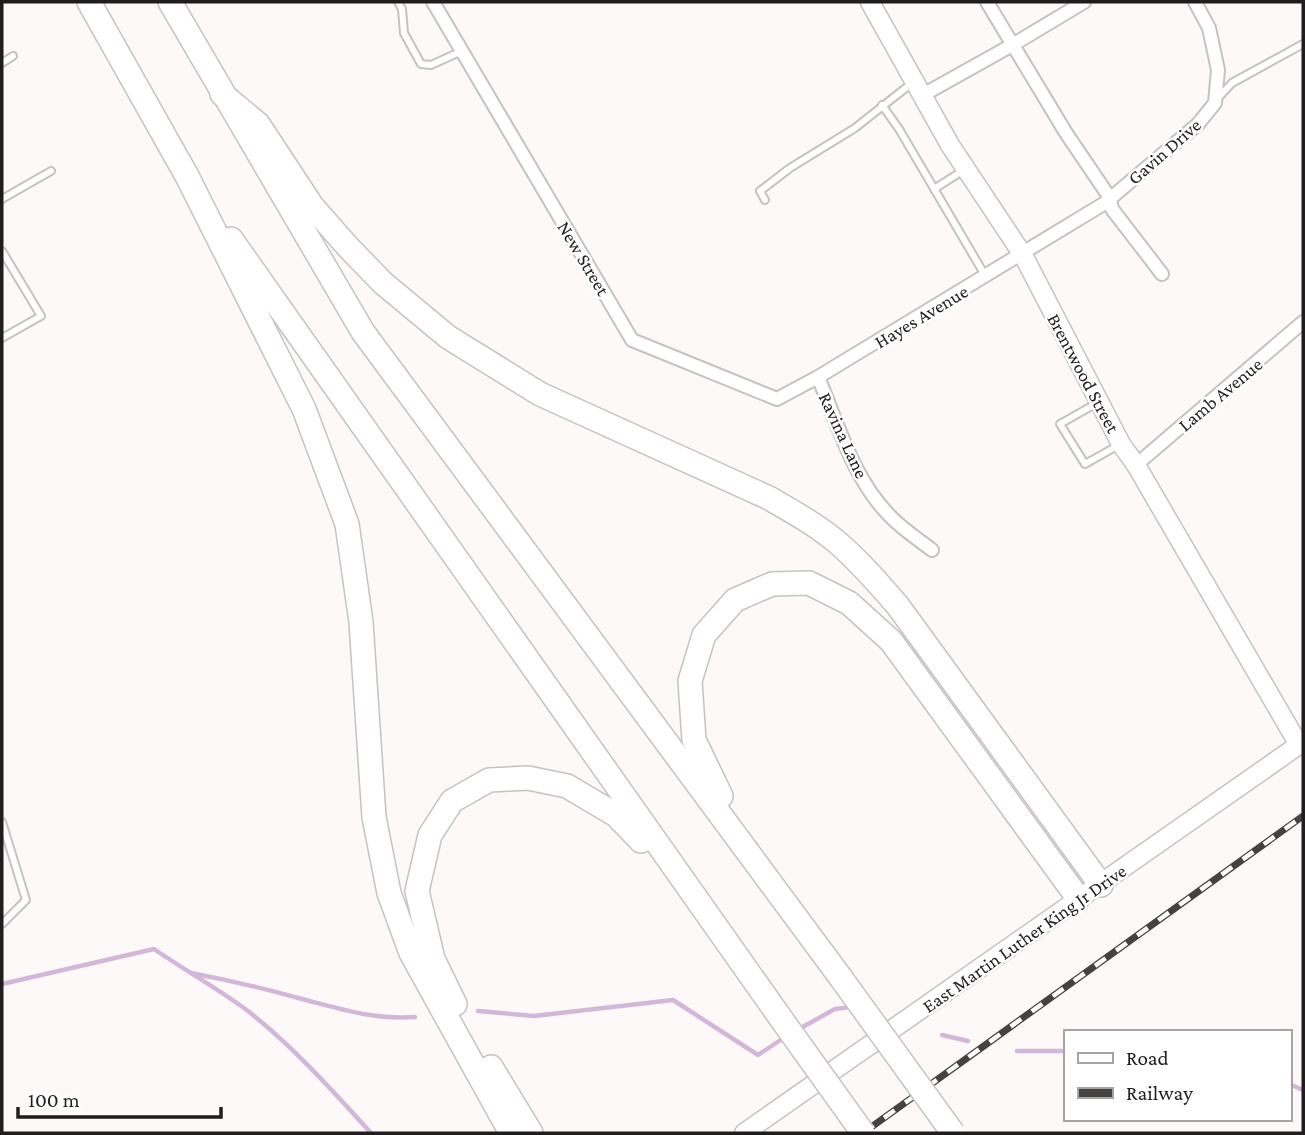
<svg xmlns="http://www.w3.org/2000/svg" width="1305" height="1135" viewBox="0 0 1305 1135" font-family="'Crimson Pro',serif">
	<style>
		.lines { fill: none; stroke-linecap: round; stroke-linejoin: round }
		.stream { stroke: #d3b7d8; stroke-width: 4.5 }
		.lane-casing { stroke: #c6c2c2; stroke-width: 10 }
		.street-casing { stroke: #c6c2c2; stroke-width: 16 }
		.secondary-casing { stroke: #c6c2c2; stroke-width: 21 }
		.highway-casing { stroke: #c6c2c2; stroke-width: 26 }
		.lane { stroke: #fff; stroke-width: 6 }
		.street { stroke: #fff; stroke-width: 12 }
		.secondary { stroke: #fff; stroke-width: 18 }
		.highway { stroke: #fff; stroke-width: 23 }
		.rail-casing { stroke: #454242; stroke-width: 7 }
		.rail { stroke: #fff; stroke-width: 4.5; stroke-dasharray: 13; stroke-linecap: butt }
		.highway-bridge-casing { stroke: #c6c2c2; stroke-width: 26; stroke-linecap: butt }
		.highway-bridge { stroke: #fff; stroke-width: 23 }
		.labels { text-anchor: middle; stroke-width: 5; stroke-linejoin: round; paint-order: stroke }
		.street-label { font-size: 19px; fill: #1f1d1d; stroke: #fff }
	</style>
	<rect width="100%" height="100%" fill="#fef9f9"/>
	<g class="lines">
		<g class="stream">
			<path d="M191,973C228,980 266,989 302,999C340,1009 375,1020 415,1017"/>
			<path d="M2,984L154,949C183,969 215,987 244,1008C290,1043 333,1091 371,1133"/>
			<polyline points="478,1011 534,1016 673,1000 758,1055 785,1037"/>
			<polyline points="799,1029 835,1009 851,1007"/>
			<polyline points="942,1035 968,1041"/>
			<polyline points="1017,1051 1065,1051"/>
			<polyline points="1289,1084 1303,1090"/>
		</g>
		<defs>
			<g id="lane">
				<polyline points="398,2 402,9 404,33 421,64 431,65 462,51"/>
				<polyline points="2,63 13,56"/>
				<polyline points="1217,99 1232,83 1303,44"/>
				<polyline points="882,105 899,129 986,277"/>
				<polyline points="934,189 964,170"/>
				<polyline points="2,199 51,171"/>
				<polyline points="765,200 760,191 790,168 855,128 912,83"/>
				<polyline points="2,251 41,316 2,338"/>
				<polyline points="1097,403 1060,424 1085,464 1119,445"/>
				<polyline points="2,822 26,900 2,924"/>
			</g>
			<g id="street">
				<polyline points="433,2 632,340 777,399 818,377 1105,203 1198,124 1215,103 1218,70 1209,28 1195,2"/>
				<polyline points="987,2 1066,133 1110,198 1112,209 1162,274"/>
				<polyline points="921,96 1014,44 1084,2"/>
				<path d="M818,377C838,424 853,479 890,516C902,529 918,539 932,550"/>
				<polyline points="1136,465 1303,322"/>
			</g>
			<g id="secondary">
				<polyline points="870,2 950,145 1023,255 1121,444 1136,465 1299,745"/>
				<polyline points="744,1133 1303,742"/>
			</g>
			<g id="highway">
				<polyline points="89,2 187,176 304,409 347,524 361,622 374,817 389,893 411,953 511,1133"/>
				<polyline points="170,2 363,332 841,978"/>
				<path d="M222,94L258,124L312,206L348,247L383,283L448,337L540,394L769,498C793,512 817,525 838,543C860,562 879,584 898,606L1101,885"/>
				<polyline points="231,239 782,1020"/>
				<polyline points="721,796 694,740 690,681 704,635 735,600 772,584 809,583 849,603 891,641 1078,898"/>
				<polyline points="455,1004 433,959 417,891 430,835 452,801 489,780 528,778 567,786 616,815 641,841"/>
				<polyline points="491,1067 531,1133"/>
			</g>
		</defs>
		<use href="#lane" class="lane-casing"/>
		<use href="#street" class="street-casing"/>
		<use href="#secondary" class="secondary-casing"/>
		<use href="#highway" class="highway-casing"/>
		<use href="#lane" class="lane"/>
		<use href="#street" class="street"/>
		<use href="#secondary" class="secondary"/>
		<use href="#highway" class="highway"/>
		<defs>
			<polyline id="rail" points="863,1133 1303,816"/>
		</defs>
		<use href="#rail" class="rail-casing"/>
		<use href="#rail" class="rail"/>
		<defs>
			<g id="highway-bridge">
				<polyline points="841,978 953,1133"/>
				<polyline points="782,1020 863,1133"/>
			</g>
		</defs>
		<use href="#highway-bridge" class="highway-bridge-casing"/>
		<use href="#highway-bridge" class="highway-bridge"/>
	</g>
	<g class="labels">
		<g class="street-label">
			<text transform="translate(1164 151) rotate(-41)" y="7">Gavin Drive</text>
			<text transform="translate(584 258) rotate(59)" y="7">New Street</text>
			<text transform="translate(921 316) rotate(-31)" y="7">Hayes Avenue</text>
			<text transform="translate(1084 373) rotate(62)" y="7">Brentwood Street</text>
			<text transform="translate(1220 394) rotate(-40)" y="7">Lamb Avenue</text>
			<text transform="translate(844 435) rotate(65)" y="7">Ravina Lane</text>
			<text transform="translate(1024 938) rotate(-35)" y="7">East Martin Luther King Jr Drive</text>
		</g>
	</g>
	<rect width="1305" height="1135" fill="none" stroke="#1f1d1d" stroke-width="7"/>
	<rect x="1064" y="1030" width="228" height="91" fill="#ffffff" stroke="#a5a5a5" stroke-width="2"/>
	<rect x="1078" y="1053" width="35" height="10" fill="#ffffff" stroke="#a5a5a5" stroke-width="2"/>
	<text x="1126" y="1065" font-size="21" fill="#1f1d1d">Road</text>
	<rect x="1078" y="1088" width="35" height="10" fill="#454242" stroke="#a5a5a5" stroke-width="2"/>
	<text x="1126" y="1100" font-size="21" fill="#1f1d1d">Railway</text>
	<path d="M18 1107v10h203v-10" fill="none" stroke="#1f1d1d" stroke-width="3.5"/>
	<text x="28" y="1107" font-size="21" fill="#1f1d1d" stroke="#ffffff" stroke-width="5" paint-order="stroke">100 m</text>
</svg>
